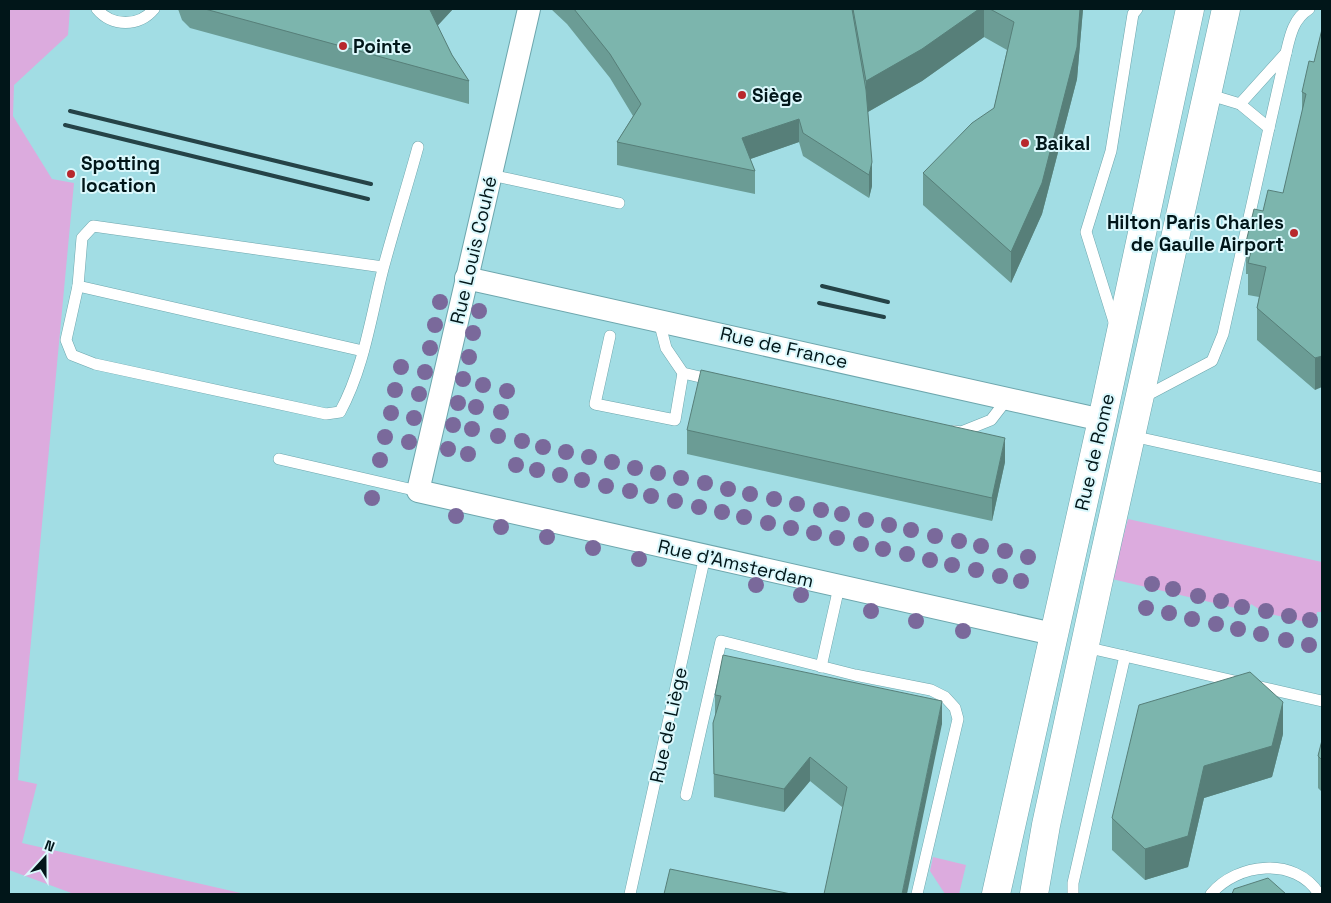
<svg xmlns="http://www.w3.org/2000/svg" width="1331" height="903" viewBox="0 0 1331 903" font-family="'Space Grotesk',sans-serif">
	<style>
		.green { fill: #dcabde }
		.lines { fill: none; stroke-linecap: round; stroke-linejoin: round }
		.lane-casing { stroke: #6da6ad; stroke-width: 12 }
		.street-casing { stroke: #6da6ad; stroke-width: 24 }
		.secondary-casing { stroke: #6da6ad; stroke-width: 29 }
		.lane { stroke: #fff; stroke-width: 11 }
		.street { stroke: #fff; stroke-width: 22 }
		.secondary { stroke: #fff; stroke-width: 28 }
		.rail { stroke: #254347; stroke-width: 4 }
		.tree { fill: #7a699b }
		.wall { fill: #6b9c95 }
		.shaded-wall { fill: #577f79 }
		.building { fill: #7cb5ad; stroke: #577f79 }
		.poi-dot { fill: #b8282d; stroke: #dbf8fc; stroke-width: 2 }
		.labels { text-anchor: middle; stroke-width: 4; stroke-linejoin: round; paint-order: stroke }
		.poi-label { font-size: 19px; font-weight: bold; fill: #011619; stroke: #dbf8fc; text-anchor: start }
		.street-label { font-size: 19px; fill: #011619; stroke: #dbf8fc }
	</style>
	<rect width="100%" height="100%" fill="#a2dde4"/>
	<g class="green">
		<polygon points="9,9 70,9 68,35 14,85 13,116 52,179 74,183 18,780 37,784 22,843 245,894 74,894 9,870"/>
		<polygon points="1128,519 1322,562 1322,612 1317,612 1315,624 1265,613 1251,604 1248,611 1112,579"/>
		<polygon points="933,857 966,865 959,894 945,894 930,871"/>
	</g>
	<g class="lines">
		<defs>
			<g id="lane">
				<path d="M97,9C112,27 139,27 154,9"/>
				<path d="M1286,53C1290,36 1293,19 1309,9"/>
				<polyline points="1240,104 1286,53 1269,128"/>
				<polyline points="491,175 619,203"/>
				<path d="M383,267L93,226L82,238L78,286L66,340L72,355L95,364L326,414L340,412C364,368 371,316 383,269C394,228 407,187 418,147"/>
				<polyline points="78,286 363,351"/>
				<polyline points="659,321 666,348 683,373 713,380"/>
				<polyline points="1116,328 1086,232 1111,151 1133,14 1137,9"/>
				<polyline points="610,336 595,404 675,420 683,373"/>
				<polyline points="1142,398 1212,361 1223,334 1269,128 1240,104 1207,94"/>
				<polyline points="954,431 961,432 991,420 1008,398"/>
				<polyline points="1132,436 1322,478"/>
				<polyline points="279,459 418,491"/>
				<polyline points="1085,647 1322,701"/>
				<polyline points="821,667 839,587"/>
				<polyline points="686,795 721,641 855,675 931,690 945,697 955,708 958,719 917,894"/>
				<polyline points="630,894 705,556"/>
				<polyline points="1073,894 1073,883 1125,656"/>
				<path d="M1211,894C1237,863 1295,856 1319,894"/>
			</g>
			<g id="street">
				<polyline points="529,9 418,491 1053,634"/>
				<polyline points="466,278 1102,420"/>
			</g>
			<g id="secondary">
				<polyline points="996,894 1102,420 1190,9"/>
				<polyline points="1034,894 1046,825 1098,584 1226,9"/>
			</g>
		</defs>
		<use href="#lane" class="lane-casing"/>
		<use href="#street" class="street-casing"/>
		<use href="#secondary" class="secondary-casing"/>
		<use href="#lane" class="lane"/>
		<use href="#street" class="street"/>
		<use href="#secondary" class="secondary"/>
		<g class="rail">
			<polyline points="70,111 371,184"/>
			<polyline points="65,125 368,199"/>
			<polyline points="822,286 888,302"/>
			<polyline points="819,303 884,317"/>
		</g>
	</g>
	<g class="tree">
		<circle cx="440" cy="302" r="8"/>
		<circle cx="479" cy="311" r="8"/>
		<circle cx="435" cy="325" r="8"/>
		<circle cx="473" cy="333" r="8"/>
		<circle cx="430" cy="348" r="8"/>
		<circle cx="469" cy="357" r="8"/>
		<circle cx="401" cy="367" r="8"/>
		<circle cx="425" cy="372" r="8"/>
		<circle cx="463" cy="379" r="8"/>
		<circle cx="483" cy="385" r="8"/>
		<circle cx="395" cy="390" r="8"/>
		<circle cx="507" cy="391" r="8"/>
		<circle cx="419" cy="394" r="8"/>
		<circle cx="458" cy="403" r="8"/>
		<circle cx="476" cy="407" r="8"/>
		<circle cx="501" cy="412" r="8"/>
		<circle cx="391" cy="413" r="8"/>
		<circle cx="414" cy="418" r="8"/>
		<circle cx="453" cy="425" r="8"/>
		<circle cx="472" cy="429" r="8"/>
		<circle cx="498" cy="436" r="8"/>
		<circle cx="385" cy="437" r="8"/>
		<circle cx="522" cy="441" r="8"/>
		<circle cx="409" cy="442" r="8"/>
		<circle cx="543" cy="447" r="8"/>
		<circle cx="448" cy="449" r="8"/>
		<circle cx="566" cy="452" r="8"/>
		<circle cx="468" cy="454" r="8"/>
		<circle cx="589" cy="457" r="8"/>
		<circle cx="380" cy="460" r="8"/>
		<circle cx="612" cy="462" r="8"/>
		<circle cx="516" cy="465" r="8"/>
		<circle cx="635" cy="468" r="8"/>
		<circle cx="537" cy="470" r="8"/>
		<circle cx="658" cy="473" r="8"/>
		<circle cx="560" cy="475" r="8"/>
		<circle cx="681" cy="478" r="8"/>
		<circle cx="582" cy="480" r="8"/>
		<circle cx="705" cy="483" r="8"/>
		<circle cx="606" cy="486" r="8"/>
		<circle cx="728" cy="489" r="8"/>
		<circle cx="630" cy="491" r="8"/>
		<circle cx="750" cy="494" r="8"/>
		<circle cx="651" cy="496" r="8"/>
		<circle cx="372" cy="498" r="8"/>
		<circle cx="774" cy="499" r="8"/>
		<circle cx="675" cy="501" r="8"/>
		<circle cx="797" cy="504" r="8"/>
		<circle cx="699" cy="507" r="8"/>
		<circle cx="821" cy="510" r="8"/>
		<circle cx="722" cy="512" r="8"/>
		<circle cx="842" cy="514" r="8"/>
		<circle cx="456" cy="516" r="8"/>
		<circle cx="744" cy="517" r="8"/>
		<circle cx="866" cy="520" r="8"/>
		<circle cx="768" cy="523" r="8"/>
		<circle cx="889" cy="525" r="8"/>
		<circle cx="501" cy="527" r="8"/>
		<circle cx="791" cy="528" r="8"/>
		<circle cx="911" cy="530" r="8"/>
		<circle cx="814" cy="533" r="8"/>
		<circle cx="935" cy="536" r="8"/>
		<circle cx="547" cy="537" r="8"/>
		<circle cx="837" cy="538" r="8"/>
		<circle cx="959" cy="541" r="8"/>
		<circle cx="861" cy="544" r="8"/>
		<circle cx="981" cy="546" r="8"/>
		<circle cx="593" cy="548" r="8"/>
		<circle cx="883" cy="549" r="8"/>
		<circle cx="1005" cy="551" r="8"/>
		<circle cx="907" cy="554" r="8"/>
		<circle cx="1028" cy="557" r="8"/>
		<circle cx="639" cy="559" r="8"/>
		<circle cx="930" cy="560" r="8"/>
		<circle cx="952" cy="565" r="8"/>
		<circle cx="976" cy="570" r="8"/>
		<circle cx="1000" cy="576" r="8"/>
		<circle cx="1021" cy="581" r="8"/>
		<circle cx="1152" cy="584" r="8"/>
		<circle cx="756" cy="585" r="8"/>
		<circle cx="1173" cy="589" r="8"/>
		<circle cx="801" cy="595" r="8"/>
		<circle cx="1198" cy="596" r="8"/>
		<circle cx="1221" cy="601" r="8"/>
		<circle cx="1242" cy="607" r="8"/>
		<circle cx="1146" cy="608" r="8"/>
		<circle cx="871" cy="611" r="8"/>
		<circle cx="1266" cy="611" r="8"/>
		<circle cx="1169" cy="613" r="8"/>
		<circle cx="1289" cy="616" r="8"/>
		<circle cx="1192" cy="619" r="8"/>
		<circle cx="1310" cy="620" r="8"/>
		<circle cx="916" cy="621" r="8"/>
		<circle cx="1216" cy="624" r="8"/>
		<circle cx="1238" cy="629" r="8"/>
		<circle cx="963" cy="631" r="8"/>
		<circle cx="1261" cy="634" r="8"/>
		<circle cx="1286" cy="640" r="8"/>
		<circle cx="1309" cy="645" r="8"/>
	</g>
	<g class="wall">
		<polygon points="178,9 453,9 437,26 452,55 469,81 469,104 190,28 182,20"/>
		<polygon points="551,9 1083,9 1077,79 1042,214 1011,283 923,205 923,173 994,108 1007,50 984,37 922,81 868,112 872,186 869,198 803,156 799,142 750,159 755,171 755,194 617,165 617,142 633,116 610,78 567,24"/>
		<polygon points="1322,29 1315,390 1257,340 1257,308 1259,297 1248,295 1248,274 1246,274 1246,242 1263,211 1283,193 1302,114 1302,92 1314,62"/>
		<polygon points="687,430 1005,462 992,521 687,454"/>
		<polygon points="715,695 942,724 842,807 810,781 784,812 714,797 713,723 715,717"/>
		<polygon points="1283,734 1272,777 1204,798 1188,867 1145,880 1112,850 1112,818"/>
		<polygon points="1322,740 1322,792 1318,788 1318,756"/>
	</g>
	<g class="shaded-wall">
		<polygon points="431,9 453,9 430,34 430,10"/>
		<polygon points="979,9 984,9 984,37 922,81 866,113 866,81"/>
		<polygon points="1080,9 1083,9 1077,79 1042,214 1011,283 1011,252"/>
		<polygon points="799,119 799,142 742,162 742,138"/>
		<polygon points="872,162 872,186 869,198 869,175"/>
		<polygon points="1322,356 1322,387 1315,390 1315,358"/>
		<polygon points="1005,438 1005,462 992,521 992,498"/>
		<polygon points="942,701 942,724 907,894 902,894"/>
		<polygon points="1283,702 1283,734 1272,777 1204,798 1188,867 1145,880 1145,849 1204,766"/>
		<polygon points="810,757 810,781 784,812 784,789"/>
	</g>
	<g class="building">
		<polygon points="205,9 431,9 430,10 452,55 469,81"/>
		<polygon points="574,9 852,9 866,90 872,162 869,175 803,133 799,119 742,138 755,171 617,142 641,104 610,54"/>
		<polygon points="853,9 979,9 922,49 866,81"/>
		<polygon points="990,9 1080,9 1077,47 1042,183 1011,252 923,173 972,123 994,108 1014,22"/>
		<polygon points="1322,29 1322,356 1315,358 1257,308 1266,267 1248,263 1253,244 1246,242 1254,209 1263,211 1268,190 1283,193 1306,94 1302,92 1309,61 1314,62"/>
		<polygon points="701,370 1005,438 992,498 687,430"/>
		<polygon points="723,655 942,701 902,894 824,894 847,787 810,757 784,789 714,774 713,723 721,696 715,695"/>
		<polygon points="1250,672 1283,702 1272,746 1204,766 1188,836 1145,849 1112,818 1139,705"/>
		<polygon points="1322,740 1322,760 1318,756"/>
		<polygon points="670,869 791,894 664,894"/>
		<polygon points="1268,878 1286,894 1232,894 1234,889"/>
	</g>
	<g class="poi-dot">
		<circle cx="343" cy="46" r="5"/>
		<circle cx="742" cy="95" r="5"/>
		<circle cx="1025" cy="143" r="5"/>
		<circle cx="71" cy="174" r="5"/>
		<circle cx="1294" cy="233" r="5"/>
	</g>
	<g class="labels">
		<g class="poi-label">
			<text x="353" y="53">Pointe</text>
			<text x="752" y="102">Siège</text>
			<text x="1035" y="150">Baikal</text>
			<text x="81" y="170">Spotting<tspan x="81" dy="22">location</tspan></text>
			<text x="1284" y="229" text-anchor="end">Hilton Paris Charles<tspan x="1284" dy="22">de Gaulle Airport</tspan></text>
		</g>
		<g class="street-label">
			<text transform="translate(473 250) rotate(-77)" y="7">Rue Louis Couhé</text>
			<text transform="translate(784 347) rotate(13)" y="7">Rue de France</text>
			<text transform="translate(1094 452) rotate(-77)" y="7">Rue de Rome</text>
			<text transform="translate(736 563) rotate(13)" y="7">Rue d'Amsterdam</text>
			<text transform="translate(668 725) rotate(-78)" y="7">Rue de Liège</text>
		</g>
	</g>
	<rect width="1331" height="903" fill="none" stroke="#011619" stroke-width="20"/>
	<g transform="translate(45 858) rotate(21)" stroke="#dbf8fc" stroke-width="4" paint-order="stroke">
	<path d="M0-4L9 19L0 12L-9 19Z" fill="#011619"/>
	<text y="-8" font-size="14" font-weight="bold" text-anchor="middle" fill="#011619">N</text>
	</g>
</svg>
